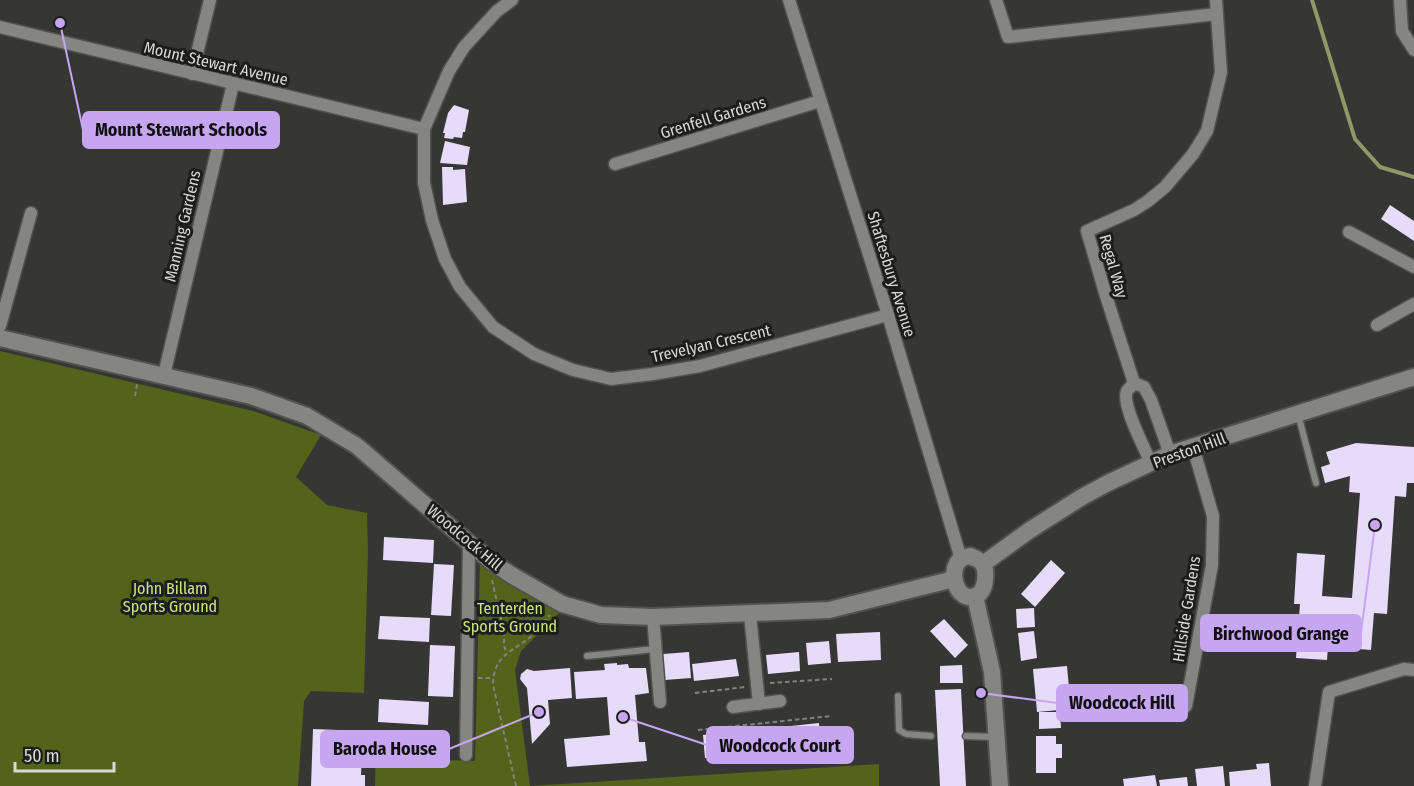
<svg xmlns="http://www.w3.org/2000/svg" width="1414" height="786" viewBox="0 0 1414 786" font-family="'Fira Sans Condensed',sans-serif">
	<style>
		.green { fill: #54621a }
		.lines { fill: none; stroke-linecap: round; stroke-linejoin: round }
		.stream { stroke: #8e9965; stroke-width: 4 }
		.building { fill: #e6dbf8 }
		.lane-casing { stroke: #515250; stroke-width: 9 }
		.street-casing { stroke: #515250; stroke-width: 15 }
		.secondary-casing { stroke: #515250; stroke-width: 20 }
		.path { stroke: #818280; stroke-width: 2; stroke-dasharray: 4.5 3; stroke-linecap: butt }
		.lane { stroke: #858583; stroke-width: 6 }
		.street { stroke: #858583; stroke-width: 12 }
		.secondary { stroke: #858583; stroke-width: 16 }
		.labels { text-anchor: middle; stroke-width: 6; stroke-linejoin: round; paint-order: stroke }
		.street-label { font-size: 16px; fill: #d8d9d7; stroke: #1d1e1c }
		.park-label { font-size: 16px; fill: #cce47d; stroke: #1d1e1c }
		.leader { fill: none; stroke: #c6a6f0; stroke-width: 2 }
		.callout-dot { fill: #c6a6f0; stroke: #1d1e1c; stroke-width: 2 }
		.callout { fill: #c6a6f0; stroke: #c6a6f0; stroke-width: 2 }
		.callout-label { font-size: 18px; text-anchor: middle; font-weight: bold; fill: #111 }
	</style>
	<rect width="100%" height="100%" fill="#363634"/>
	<g class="green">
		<polygon points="0,351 253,411 321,435 296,477 327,505 367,513 368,552 364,693 311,691 304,701 298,786 0,786"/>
		<polygon points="480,561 560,612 521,651 515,670 530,786 879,764 879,786 375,786 376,738 412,740 412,759 475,761"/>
	</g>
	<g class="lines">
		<polyline class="stream" points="1312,0 1355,139 1380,167 1414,177"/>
	</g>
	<g class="building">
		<polygon points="454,105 469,110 465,132 463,132 462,138 454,137 453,139 444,138 445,133 443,133 448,113"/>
		<polygon points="445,141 470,147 467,165 440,163"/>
		<polygon points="442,167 453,167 453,170 465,169 467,202 443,205"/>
		<polygon points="1390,205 1414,221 1414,241 1381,219"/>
		<polygon points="1356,443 1414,447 1414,483 1407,483 1406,497 1395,496 1387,614 1374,613 1371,650 1347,648 1349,621 1330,619 1327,660 1296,658 1300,604 1294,604 1297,553 1325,555 1322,596 1352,598 1360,493 1349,492 1350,476 1325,483 1321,467 1330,464 1326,452"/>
		<polygon points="384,537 434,540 433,563 383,560"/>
		<polygon points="1051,560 1065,573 1035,607 1021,594"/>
		<polygon points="434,564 454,565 451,616 431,615"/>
		<polygon points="1034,608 1035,627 1017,628 1016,609"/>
		<polygon points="380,616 430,618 429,642 378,639"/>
		<polygon points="944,619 968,645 955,658 930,631"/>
		<polygon points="1034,631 1037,658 1021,661 1018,633"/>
		<polygon points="880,632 881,660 838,662 836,634"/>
		<polygon points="829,641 831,663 808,665 806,643"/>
		<polygon points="430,645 455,646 453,697 428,696"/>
		<polygon points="689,652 691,678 665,680 663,654"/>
		<polygon points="799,652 800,671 768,674 766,655"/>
		<polygon points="736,659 739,676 694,681 692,664"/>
		<polygon points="617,663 617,665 628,664 629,668 646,668 649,693 635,695 639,742 645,742 647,761 567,767 564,739 610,735 607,697 576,699 574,672 605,670 604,664"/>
		<polygon points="962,665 963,683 940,683 940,666"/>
		<polygon points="1067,666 1071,709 1037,712 1033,669"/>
		<polygon points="570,668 572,698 548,700 550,724 532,744 527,688 520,679 521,674 527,669 534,671"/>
		<polygon points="961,689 966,786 940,786 935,690"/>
		<polygon points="379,699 429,702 428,725 378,722"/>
		<polygon points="1039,712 1060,712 1061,728 1039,729"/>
		<polygon points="819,723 821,746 705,758 703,735"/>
		<polygon points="313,729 363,731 361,775 365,775 365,786 311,786"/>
		<polygon points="1036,736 1056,736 1056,744 1062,744 1062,758 1056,758 1056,773 1036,773"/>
		<polygon points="1269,763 1271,786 1230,786 1229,772 1257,769 1256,764"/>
		<polygon points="1223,766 1225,786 1197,786 1195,769"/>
		<polygon points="1155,775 1157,786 1124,786 1123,779"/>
		<polygon points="1187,777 1188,786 1160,786 1159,780"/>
	</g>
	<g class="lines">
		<defs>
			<g id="lane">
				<polyline points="1298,414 1316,483"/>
				<polyline points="587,656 655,649"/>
				<polyline points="898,696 899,730 906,734 931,736"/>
				<polyline points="966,736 994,737"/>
			</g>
			<g id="street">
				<polyline points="512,0 497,11 464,47 449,71 424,129 424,183 432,220 445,259 460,287 493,327 534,354 573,370 611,379 653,374 700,366 888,315"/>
				<polyline points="789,0 888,315 961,559"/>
				<polyline points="996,0 1008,37 1217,14"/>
				<polyline points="1400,0 1402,31 1414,50"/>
				<polyline points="0,27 424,129"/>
				<polyline points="192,74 210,0"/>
				<polyline points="615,164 820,101"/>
				<polyline points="1349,232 1414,267"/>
				<polyline points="1377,325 1414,304"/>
				<polyline points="0,326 31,213"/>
				<polyline points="164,375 233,84"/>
				<polyline points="1134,383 1106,296 1087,231 1134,210 1148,201 1165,187 1193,154 1207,131 1221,72 1216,0"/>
				<path d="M1151,463C1145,449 1121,404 1127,391C1129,388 1132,386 1134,383L1144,387L1151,400L1170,454"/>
				<polyline points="750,614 759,704"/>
				<polyline points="653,617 660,702"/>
				<polyline points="1186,706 1212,565 1213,516 1193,447"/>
				<polyline points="733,707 780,701"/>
				<polyline points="466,755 469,543"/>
				<polyline points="1315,786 1329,692 1404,669 1414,670"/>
			</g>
			<g id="secondary">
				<polyline points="0,338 251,396 307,416 357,446 469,543 492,562 513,576 562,604 601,615 653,617 829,610 954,579"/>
				<path d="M970,556C974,558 979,559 982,563C988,571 986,593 975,596C956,603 947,569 961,559C963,557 967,557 970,556Z"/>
				<polyline points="983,564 1030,530 1082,497 1108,483 1170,454 1414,377"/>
				<polyline points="975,596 992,672 1000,786"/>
			</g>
		</defs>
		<use href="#lane" class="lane-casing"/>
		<use href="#street" class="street-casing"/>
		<use href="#secondary" class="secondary-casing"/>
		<g class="path">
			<polyline points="135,396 137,384"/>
			<polyline points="492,580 504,632 504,646 507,653"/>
			<polyline points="478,678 493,678"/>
			<polyline points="770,683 832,679"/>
			<polyline points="695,693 745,687"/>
			<polyline points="698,730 831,716"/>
			<path d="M516,786L493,685C493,654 515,651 534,634C540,628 544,621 550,615"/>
		</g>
		<use href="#lane" class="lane"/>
		<use href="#street" class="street"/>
		<use href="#secondary" class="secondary"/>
	</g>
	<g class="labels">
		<g class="street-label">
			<text transform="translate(216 63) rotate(13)" y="6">Mount Stewart Avenue</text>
			<text transform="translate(713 117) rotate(-17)" y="6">Grenfell Gardens</text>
			<text transform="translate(182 226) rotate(-77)" y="6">Manning Gardens</text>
			<text transform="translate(1114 266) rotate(74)" y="6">Regal Way</text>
			<text transform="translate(892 274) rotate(73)" y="6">Shaftesbury Avenue</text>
			<text transform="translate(711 343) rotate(-13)" y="6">Trevelyan Crescent</text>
			<text transform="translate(1189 450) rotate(-20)" y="6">Preston Hill</text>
			<text transform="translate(465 537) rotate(40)" y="6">Woodcock Hill</text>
			<text transform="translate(1186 609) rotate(-81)" y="6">Hillside Gardens</text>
		</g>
		<g class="park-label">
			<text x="170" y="594">John Billam<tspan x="170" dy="18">Sports Ground</tspan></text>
			<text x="510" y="614">Tenterden<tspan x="510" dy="18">Sports Ground</tspan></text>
		</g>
	</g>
	<path class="leader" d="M60 23L83 130M1375 525L1361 633M981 693L1057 703M623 717L707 745M539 712L449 749"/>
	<g class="callout-dot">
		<circle cx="60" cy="23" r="6"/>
		<circle cx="1375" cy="525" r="6"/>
		<circle cx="981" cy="693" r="6"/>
		<circle cx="623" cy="717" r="6"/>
		<circle cx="539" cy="712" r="6"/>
	</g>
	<g class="callout">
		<rect x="83" y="112" width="196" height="36" rx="6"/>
		<rect x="1201" y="615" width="160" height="36" rx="6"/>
		<rect x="1057" y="685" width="130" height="36" rx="6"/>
		<rect x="707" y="727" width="146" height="36" rx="6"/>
		<rect x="321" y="731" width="128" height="36" rx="6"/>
	</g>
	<g class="callout-label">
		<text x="181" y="136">Mount Stewart Schools</text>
		<text x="1281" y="640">Birchwood Grange</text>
		<text x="1122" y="709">Woodcock Hill</text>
		<text x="780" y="752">Woodcock Court</text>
		<text x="385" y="755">Baroda House</text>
	</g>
	<path d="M15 762v9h99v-9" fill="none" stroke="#d8d9d7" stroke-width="3"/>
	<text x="24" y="762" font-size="18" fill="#d8d9d7" stroke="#1d1e1c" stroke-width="4.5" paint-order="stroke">50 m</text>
</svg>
